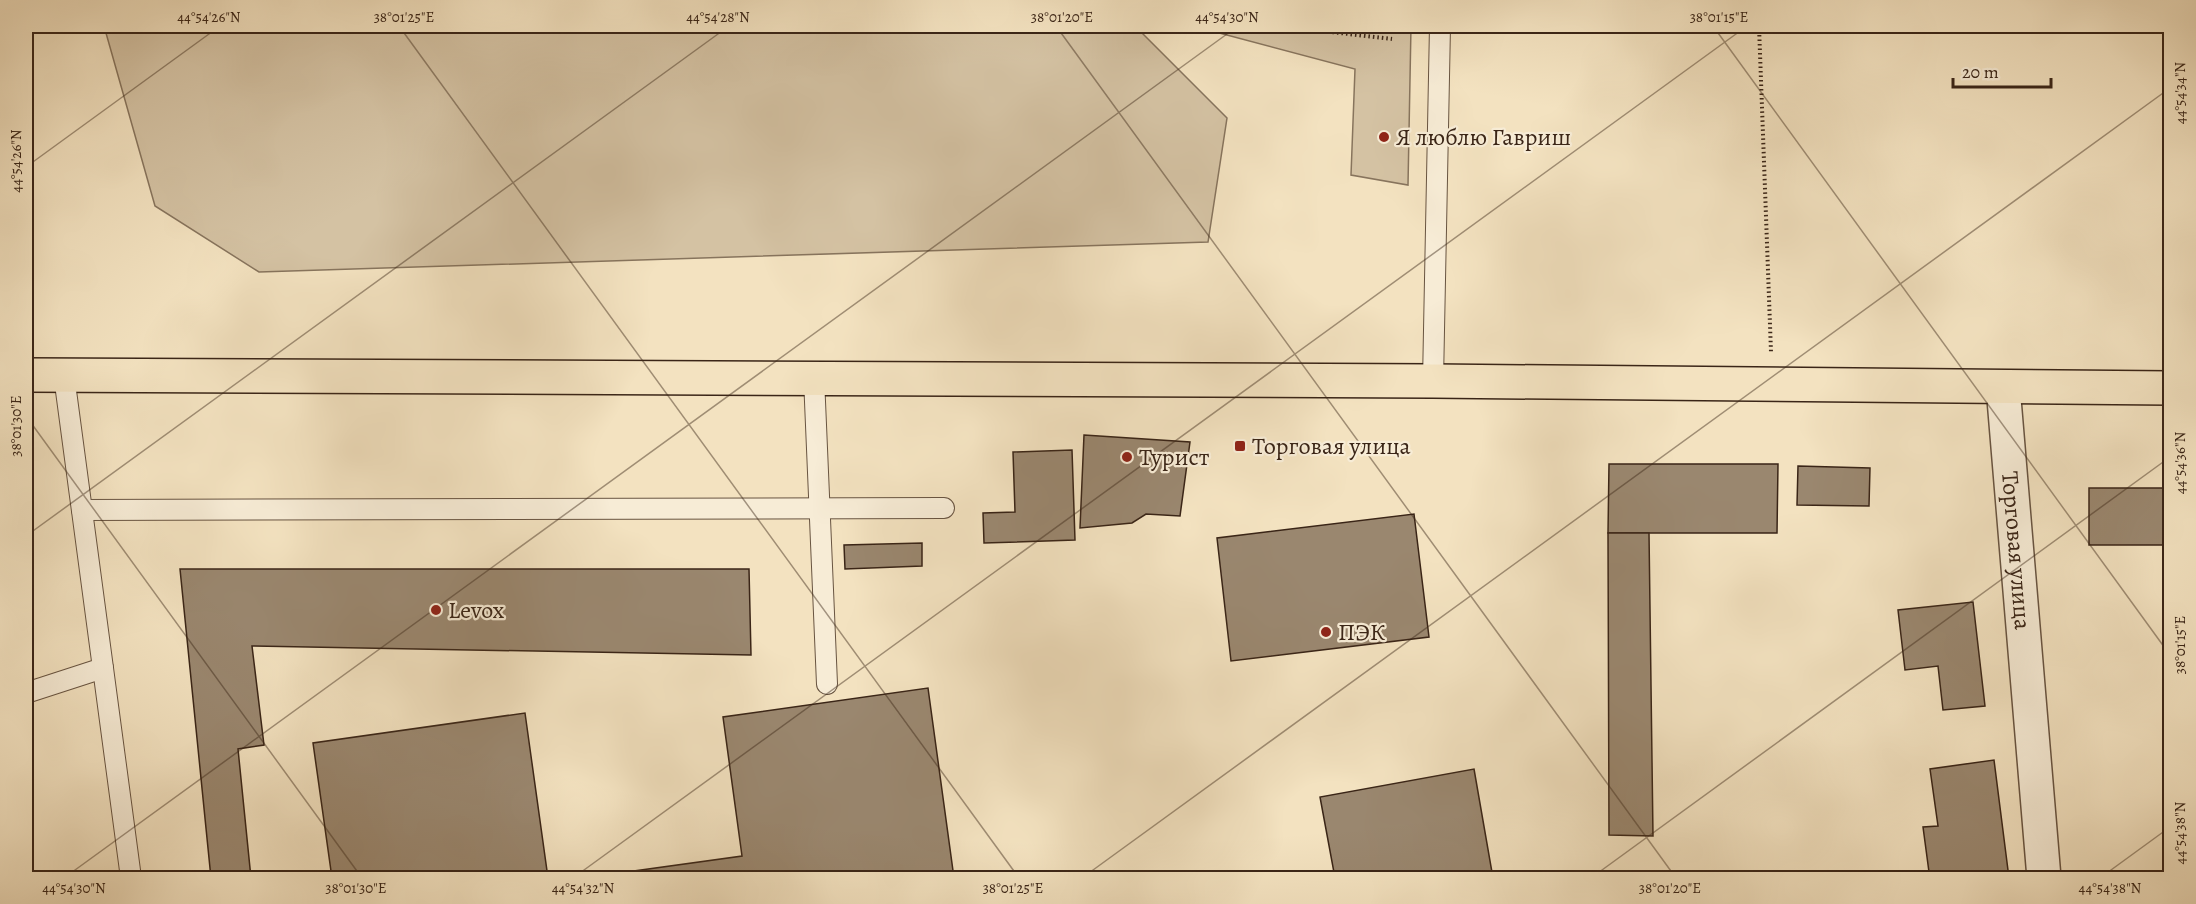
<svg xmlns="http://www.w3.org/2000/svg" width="2196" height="904" viewBox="0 0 2196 904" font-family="Alegreya,serif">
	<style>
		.green { fill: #d4c2a3; stroke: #87745d; stroke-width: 1.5 }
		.building { fill: #9a876f; stroke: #3a2517; stroke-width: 1.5 }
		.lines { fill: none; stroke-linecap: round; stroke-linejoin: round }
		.service-casing { stroke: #685441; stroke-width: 22 }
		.minor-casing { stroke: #685441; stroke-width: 36 }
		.trunk-casing { stroke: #3a2517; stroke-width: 36 }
		.path { stroke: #3a2517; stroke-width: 4; stroke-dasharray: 1.5 3; stroke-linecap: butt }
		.service { stroke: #f7ecd6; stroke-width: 20 }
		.minor { stroke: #f7ecd6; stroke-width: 33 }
		.trunk { stroke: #f3e2c0; stroke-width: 33 }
		.ticks { fill: none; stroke: #3a2517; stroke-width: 1.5; stroke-opacity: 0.45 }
		.poi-dot { fill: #8f2418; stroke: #f7ecd6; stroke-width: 2 }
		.labels { text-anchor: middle; stroke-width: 4.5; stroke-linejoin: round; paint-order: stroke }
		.poi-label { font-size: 24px; fill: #3a2517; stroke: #f7ecd6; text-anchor: start }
		.street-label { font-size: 24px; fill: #3a2517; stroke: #f7ecd6 }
		.neatline { fill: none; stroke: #3a2517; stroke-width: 2 }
		.ticks-label { font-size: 15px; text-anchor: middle; fill: #3a2517 }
	</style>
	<rect width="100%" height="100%" fill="#f3e2c0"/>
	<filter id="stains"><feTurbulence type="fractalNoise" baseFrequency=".00333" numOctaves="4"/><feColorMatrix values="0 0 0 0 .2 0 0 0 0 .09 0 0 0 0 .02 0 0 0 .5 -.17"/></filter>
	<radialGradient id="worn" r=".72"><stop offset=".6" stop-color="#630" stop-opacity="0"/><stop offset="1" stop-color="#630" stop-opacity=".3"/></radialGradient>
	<g class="green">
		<polygon points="104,26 1135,26 1227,118 1208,242 259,272 155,206"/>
		<polygon points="1193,26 1411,26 1408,185 1351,175 1355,69"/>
	</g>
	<g class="building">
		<polygon points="1084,435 1190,442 1180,516 1146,514 1132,523 1080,528"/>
		<polygon points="1072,450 1075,540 984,543 983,513 1015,512 1013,452"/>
		<polygon points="1609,464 1778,464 1777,533 1608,533"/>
		<polygon points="1798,466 1870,468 1869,506 1797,505"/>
		<polygon points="2089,488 2170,488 2170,594 2170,545 2089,545"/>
		<polygon points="1414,514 1429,637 1231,661 1217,538"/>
		<polygon points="1608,533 1649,533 1653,836 1609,835"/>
		<polygon points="922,543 922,566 845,569 844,545"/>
		<polygon points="180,569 749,569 751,655 252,646 264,745 238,749 251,878 211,878"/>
		<polygon points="1973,602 1985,706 1943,710 1938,666 1905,670 1898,610"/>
		<polygon points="928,688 954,878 583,878 742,856 723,717"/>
		<polygon points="525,713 548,878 332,878 313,743"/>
		<polygon points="1994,760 2009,878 1903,878 1903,876 1929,872 1923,827 1938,826 1930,769"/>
		<polygon points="1474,769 1493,878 1335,878 1320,797"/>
	</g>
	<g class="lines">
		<defs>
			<g id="service">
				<polyline points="64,376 131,878"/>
				<polyline points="814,378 827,684"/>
				<polyline points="1433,381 1440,26"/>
				<polyline points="82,510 944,508"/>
				<polyline points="26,693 103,668"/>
			</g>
			<g id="minor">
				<path id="s1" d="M2003,387L2044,878"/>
			</g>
			<polyline id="trunk" points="26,375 1433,381 2170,388"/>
		</defs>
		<use href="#service" class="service-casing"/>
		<use href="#minor" class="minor-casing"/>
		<use href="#trunk" class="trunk-casing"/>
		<g class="path">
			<polyline points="1279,26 1392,39"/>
			<polyline points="1759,26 1771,352"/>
		</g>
		<use href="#service" class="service"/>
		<use href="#minor" class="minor"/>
		<use href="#trunk" class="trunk"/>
	</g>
	<path class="ticks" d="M399,26L1019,878M1056,26L1676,878M1713,26L2170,655M26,167L220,26M26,416L362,878M26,536L729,26M64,878L1238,26M573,878L1747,26M1082,878L2170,88M1591,878L2170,457M2100,878L2170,827"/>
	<g class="poi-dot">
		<circle cx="1384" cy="137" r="6"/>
		<rect x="1234" y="440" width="12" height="12" rx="3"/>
		<circle cx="1127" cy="457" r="6"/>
		<circle cx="436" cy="610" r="6"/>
		<circle cx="1326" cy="632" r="6"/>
	</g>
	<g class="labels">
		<g class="poi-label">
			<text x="1396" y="145">Я люблю Гавриш</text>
			<text x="1252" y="454">Торговая улица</text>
			<text x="1139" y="465">Турист</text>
			<text x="448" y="618">Levox</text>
			<text x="1338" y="640">ПЭК</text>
		</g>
		<g class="street-label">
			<text dy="8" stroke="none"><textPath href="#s1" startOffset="164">Торговая улица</textPath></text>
		</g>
	</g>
	<rect width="2196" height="904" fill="none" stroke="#f3e2c0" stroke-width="66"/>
	<path d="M1953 78v9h98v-9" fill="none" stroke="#3a2517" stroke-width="3"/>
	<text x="1962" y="78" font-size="18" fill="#3a2517" stroke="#f7ecd6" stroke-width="4.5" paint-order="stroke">20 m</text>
	<rect x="33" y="33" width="2130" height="838" class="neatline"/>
	<g class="ticks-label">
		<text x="209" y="22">44°54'26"N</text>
		<text x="404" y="22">38°01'25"E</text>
		<text x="718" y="22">44°54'28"N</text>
		<text x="1062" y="22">38°01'20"E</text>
		<text x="1227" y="22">44°54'30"N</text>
		<text x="1719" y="22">38°01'15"E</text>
		<text transform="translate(2180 93) rotate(-90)" y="5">44°54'34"N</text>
		<text transform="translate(16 161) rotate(-90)" y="5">44°54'26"N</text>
		<text transform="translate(16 426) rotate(-90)" y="5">38°01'30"E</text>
		<text transform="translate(2180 463) rotate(-90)" y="5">44°54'36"N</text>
		<text transform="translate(2180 645) rotate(-90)" y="5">38°01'15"E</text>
		<text transform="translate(2180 833) rotate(-90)" y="5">44°54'38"N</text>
		<text x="74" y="893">44°54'30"N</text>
		<text x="356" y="893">38°01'30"E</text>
		<text x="583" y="893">44°54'32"N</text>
		<text x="1013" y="893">38°01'25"E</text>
		<text x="1670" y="893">38°01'20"E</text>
		<text x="2110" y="893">44°54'38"N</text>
	</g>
	<rect width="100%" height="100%" filter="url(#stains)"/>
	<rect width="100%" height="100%" fill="url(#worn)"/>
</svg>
